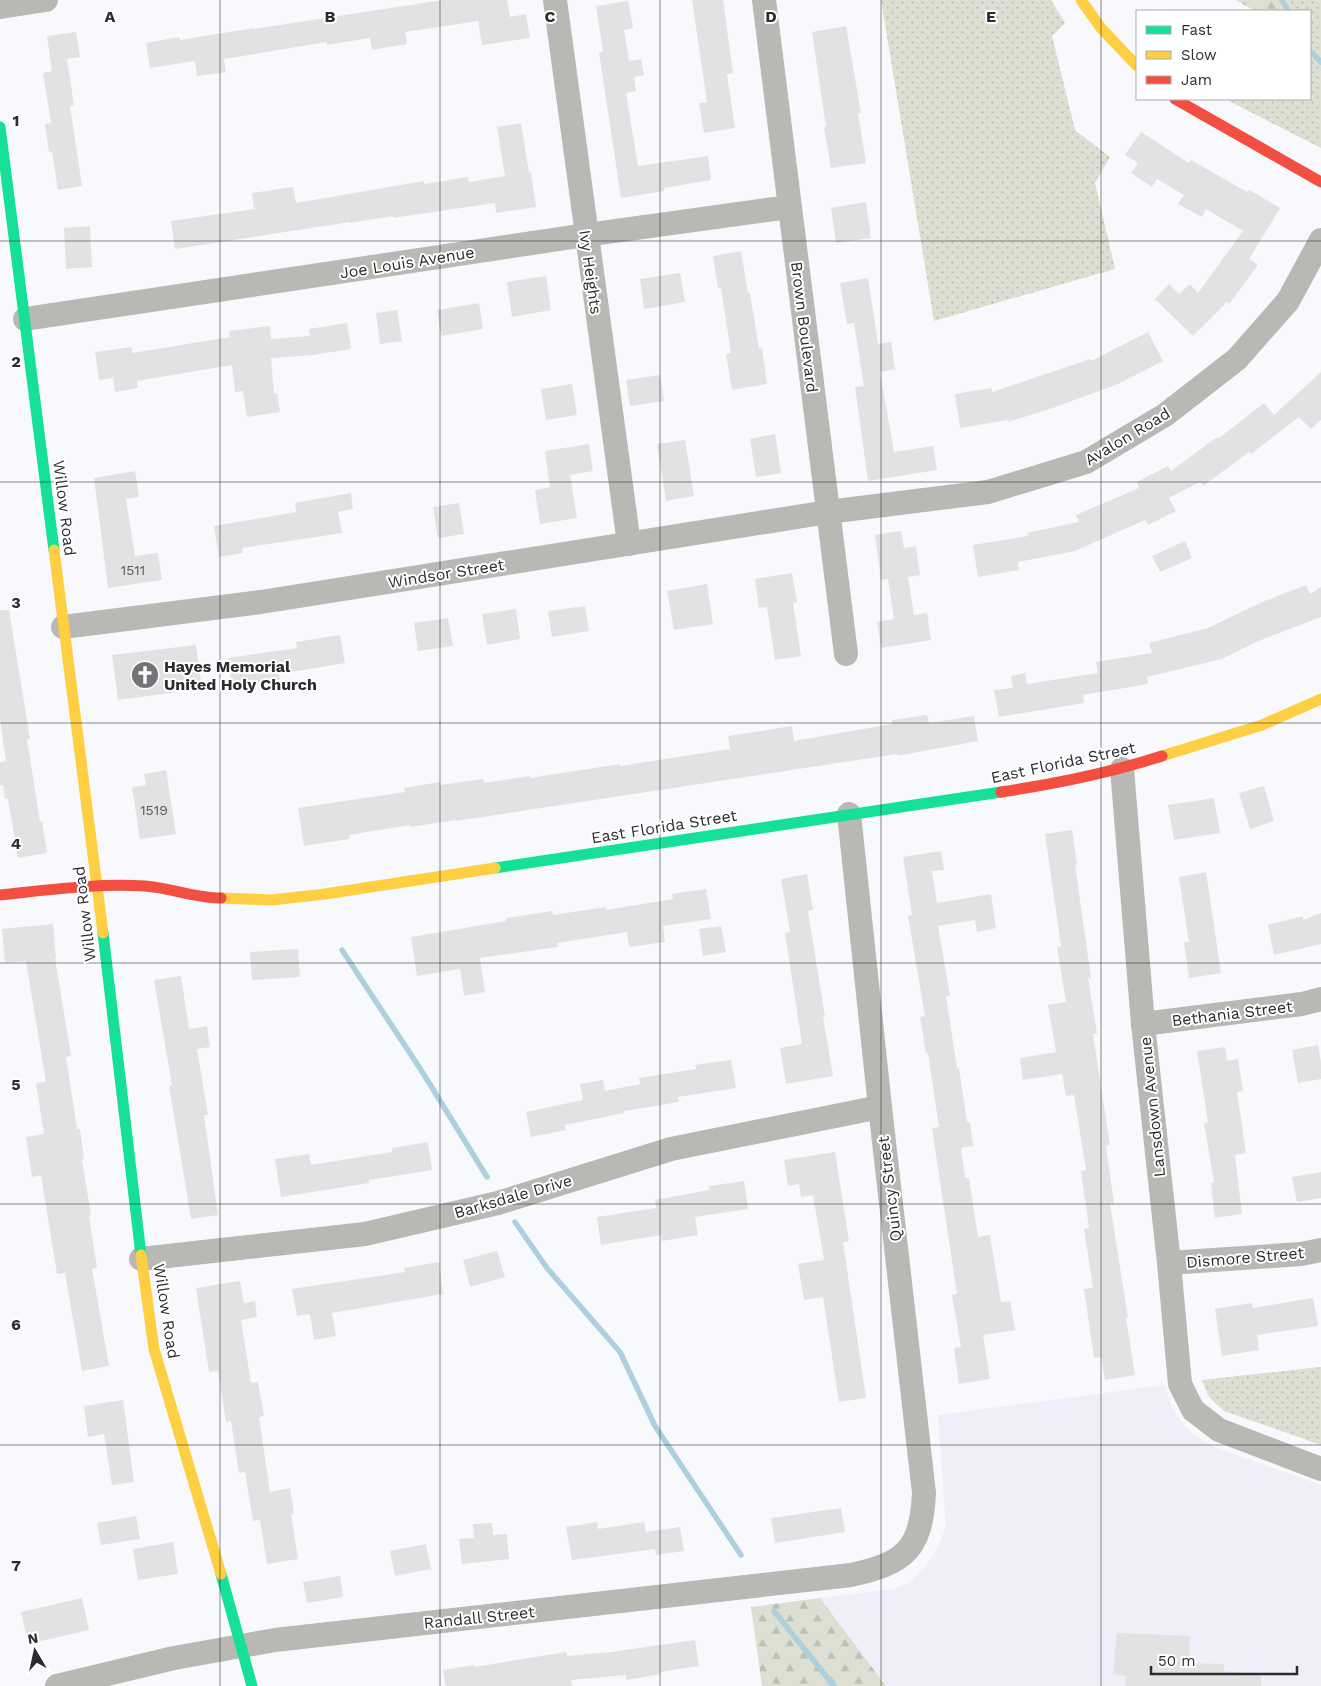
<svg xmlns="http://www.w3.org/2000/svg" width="1321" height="1686" viewBox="0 0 1321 1686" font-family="'Work Sans',sans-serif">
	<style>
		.education { fill: #efeef9 }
		.grass { fill: url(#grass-dots) }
		.forest { fill: url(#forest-firs) }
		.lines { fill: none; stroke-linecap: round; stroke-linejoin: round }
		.stream { stroke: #acd0de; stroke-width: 5.5 }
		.building { fill: #e3e2e2 }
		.street { stroke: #bab8b4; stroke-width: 24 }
		.fast { stroke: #16e098; stroke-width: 11 }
		.slow { stroke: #ffcf43; stroke-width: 11 }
		.jam { stroke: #f24e42; stroke-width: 11 }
		.grid { fill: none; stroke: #2b2c2f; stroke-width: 1; stroke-opacity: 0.55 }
		.labels { text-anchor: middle; stroke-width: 4; stroke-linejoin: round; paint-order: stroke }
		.number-label { font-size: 14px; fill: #5a5a5d }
		.street-label { font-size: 16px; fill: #2b2c2f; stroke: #fff }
		.poi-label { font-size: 16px; font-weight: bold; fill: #2b2c2f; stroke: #fff; text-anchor: start }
		.grid-label { font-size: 16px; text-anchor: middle; font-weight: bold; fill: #2b2c2f; stroke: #fff; stroke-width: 4; stroke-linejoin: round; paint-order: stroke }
	</style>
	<defs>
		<pattern id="grass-dots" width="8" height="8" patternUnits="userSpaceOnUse" patternTransform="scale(1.25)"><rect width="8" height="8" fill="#dcdfd1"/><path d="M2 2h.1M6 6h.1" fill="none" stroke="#bdc0b4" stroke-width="1.8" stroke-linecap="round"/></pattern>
		<pattern id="forest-firs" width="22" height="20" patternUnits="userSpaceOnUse" patternTransform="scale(1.25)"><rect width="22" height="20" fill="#dcdfd1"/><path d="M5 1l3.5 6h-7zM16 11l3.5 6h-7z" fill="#bdc0b4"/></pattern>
	</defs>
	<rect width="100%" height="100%" fill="#f8f9fd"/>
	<polygon class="education" points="1165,1385 1171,1404 1181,1422 1195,1436 1216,1448 1321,1485 1321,1686 886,1686 820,1598 894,1589 909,1583 928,1563 937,1549 946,1527 938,1415"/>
	<g class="grass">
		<polygon points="881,0 1051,0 1065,23 1052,36 1075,130 1110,157 1095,183 1115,269 934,321"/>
		<polygon points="1286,0 1321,0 1321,148 1229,101 1230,99 1310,99 1310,11 1278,11"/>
		<polygon points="1321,1367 1321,1445 1224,1411 1209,1397 1202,1380"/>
	</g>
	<g class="forest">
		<polygon points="1236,0 1286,0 1278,11 1255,11"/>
		<polygon points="820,1598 886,1686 762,1686 751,1607"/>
	</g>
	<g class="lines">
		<g class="stream">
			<polyline points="1282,0 1288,11"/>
			<polyline points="1310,51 1321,62"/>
			<polyline points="342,950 423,1073 487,1177"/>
			<polyline points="515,1222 547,1268 620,1352 655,1426 741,1555"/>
			<polyline points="774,1611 834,1686"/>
		</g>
	</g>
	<g class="building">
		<polygon points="443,0 507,0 510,17 526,14 530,38 482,45 478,21 405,32 407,44 372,50 370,38 327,45 326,42 224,59 226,72 197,76 195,61 150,68 146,43 179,37 180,40 254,28 254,29"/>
		<polygon points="692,0 723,0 733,73 727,74 735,128 704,133 699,103 707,102"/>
		<polygon points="628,1 633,28 624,30 629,61 641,59 644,75 634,77 636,91 626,93 638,166 708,156 711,180 664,188 664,191 621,198 599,52 603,51 596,6"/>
		<polygon points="846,26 861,113 858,113 866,163 831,168 824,127 826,127 812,32"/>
		<polygon points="76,32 80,57 67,59 74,105 70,106 82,186 58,190 52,152 49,152 45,124 51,123 43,73 52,71 47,36"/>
		<polygon points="521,123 529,173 531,172 536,207 496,213 495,203 393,218 393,216 350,223 350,222 175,249 171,221 254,209 252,193 293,187 296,203 424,181 424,184 468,177 469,182 505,176 497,127"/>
		<polygon points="1141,132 1189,163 1191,160 1247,192 1249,190 1280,208 1249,259 1258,265 1229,304 1227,302 1193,336 1155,299 1169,284 1179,294 1190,284 1198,293 1243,231 1206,209 1202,217 1178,204 1184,195 1157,179 1152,187 1131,173 1138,163 1125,155"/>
		<polygon points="866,202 871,238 836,243 831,208"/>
		<polygon points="90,226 92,267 66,269 64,228"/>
		<polygon points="741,251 748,293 750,293 759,349 762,348 767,384 732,390 726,354 731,353 721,288 718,288 713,256"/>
		<polygon points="680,273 685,302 644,309 640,279"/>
		<polygon points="546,276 551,310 512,317 507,282"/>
		<polygon points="868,278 878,344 891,342 895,369 880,372 894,452 933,446 937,470 868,481 855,387 864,386 854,323 847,324 840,283"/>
		<polygon points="479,303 483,329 441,336 437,310"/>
		<polygon points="397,310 402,341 380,344 376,313"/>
		<polygon points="347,323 351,349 313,355 271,358 274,394 277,393 280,412 247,417 243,391 235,392 232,365 137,381 138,388 115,392 113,378 99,380 95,352 132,347 132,353 230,337 229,331 270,326 271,339 310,336 309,329"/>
		<polygon points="1148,332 1163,361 1118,384 1050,409 1008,422 1008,420 960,428 955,394 992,388 992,392 1090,359 1091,361"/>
		<polygon points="1321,372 1321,420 1311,429 1299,417 1251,454 1249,452 1203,486 1200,482 1169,498 1176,511 1148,525 1145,520 1075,551 1018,562 1019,570 978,577 973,545 1028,536 1027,533 1079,522 1076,515 1139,488 1137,482 1168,466 1171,471 1217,437 1218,439 1264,403 1274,415"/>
		<polygon points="660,375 664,401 630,406 626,380"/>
		<polygon points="572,384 577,415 546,420 541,389"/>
		<polygon points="775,434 781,473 756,477 750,439"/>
		<polygon points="685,440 694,496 666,501 657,444"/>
		<polygon points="589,444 593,471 570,475 577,518 540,524 535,490 550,487 545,451"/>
		<polygon points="135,471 139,497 126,499 135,556 158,553 162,580 108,588 94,478"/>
		<polygon points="351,493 353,509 338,512 342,533 242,548 243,553 219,557 214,526 296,512 295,503"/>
		<polygon points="459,503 464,534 438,538 433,507"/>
		<polygon points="901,531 904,548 916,546 920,575 908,577 914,615 927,613 931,640 881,648 877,622 894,619 888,579 881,580 875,535"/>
		<polygon points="1185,541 1192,558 1160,572 1152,556"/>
		<polygon points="792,573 797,602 793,603 801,656 775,660 767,607 759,608 755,579"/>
		<polygon points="707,584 713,624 674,630 667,591"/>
		<polygon points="1306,585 1310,594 1321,587 1321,617 1256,642 1222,659 1147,677 1148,684 1083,695 1084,703 999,717 994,690 1013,688 1011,676 1025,673 1027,684 1098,673 1096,662 1152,653 1149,643 1208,628 1262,602"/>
		<polygon points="585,606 589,631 552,637 548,611"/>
		<polygon points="516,609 520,639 487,645 482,614"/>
		<polygon points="0,610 9,610 30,739 27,739 40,822 42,821 47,853 18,858 8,799 5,799 3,785 0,785 0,762 6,761 0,720"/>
		<polygon points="448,618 453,646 418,651 414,623"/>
		<polygon points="340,635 345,663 279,674 280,680 232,687 228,658 297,648 296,642"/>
		<polygon points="196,645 202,689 118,700 112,655"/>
		<polygon points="927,715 929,723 974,716 978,741 897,756 897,754 456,821 456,820 410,827 410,825 349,835 349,839 304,846 298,808 405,792 404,788 440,782 440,785 483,779 484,783 530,776 530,778 620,764 620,766 730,749 728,736 792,726 794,741 892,724 892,720"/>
		<polygon points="166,770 176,834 140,839 132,787 146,785 144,774"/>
		<polygon points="1264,786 1274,821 1250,829 1239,793"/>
		<polygon points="1214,798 1220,833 1174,840 1168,805"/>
		<polygon points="1072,830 1077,864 1075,865 1091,978 1088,978 1097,1034 1093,1034 1110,1145 1106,1146 1114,1204 1110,1204 1128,1318 1126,1318 1135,1375 1105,1380 1101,1357 1094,1358 1084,1289 1093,1288 1084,1229 1089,1228 1081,1171 1086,1170 1074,1095 1066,1096 1062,1074 1023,1080 1020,1058 1056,1052 1048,1005 1066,1002 1057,947 1061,946 1045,834"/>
		<polygon points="941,851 944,870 932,871 937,903 991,894 996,928 977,932 975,920 938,926 950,996 946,996 957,1068 959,1068 967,1122 970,1122 973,1146 961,1148 965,1178 969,1178 978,1237 990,1235 1001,1302 1010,1301 1015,1330 983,1335 990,1379 959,1384 954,1348 961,1347 952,1295 957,1294 932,1128 939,1127 928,1053 926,1053 920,1017 925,1016 908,916 912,915 903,857"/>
		<polygon points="1206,872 1221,973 1189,978 1184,942 1189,942 1179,877"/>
		<polygon points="807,874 813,910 808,911 825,1017 823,1017 833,1076 786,1084 780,1048 802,1044 785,933 790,932 781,879"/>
		<polygon points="706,889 711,919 663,926 665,942 629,947 627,932 557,943 558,947 480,958 485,992 464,996 460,969 417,976 411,937 506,921 506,918 552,911 553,915 606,907 606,910 673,899 672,894"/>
		<polygon points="1321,913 1321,944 1274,955 1268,925 1303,916 1303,920"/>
		<polygon points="53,924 56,958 55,958 71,1056 66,1057 77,1129 80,1129 84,1159 82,1160 91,1215 89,1216 97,1268 92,1269 109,1366 82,1371 65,1273 57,1274 41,1175 32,1177 26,1137 44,1134 36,1083 46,1082 26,961 5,963 2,929"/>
		<polygon points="721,926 726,952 703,956 699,929"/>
		<polygon points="298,949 300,977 252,980 250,952"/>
		<polygon points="181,976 189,1029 207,1026 210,1047 197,1049 208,1115 204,1115 218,1215 191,1219 169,1086 172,1085 154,980"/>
		<polygon points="1318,1045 1321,1062 1321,1079 1298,1083 1292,1050"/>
		<polygon points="1225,1047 1227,1061 1238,1059 1243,1091 1237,1092 1246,1153 1235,1155 1242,1214 1215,1218 1211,1183 1214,1182 1204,1123 1208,1122 1197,1051"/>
		<polygon points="731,1060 736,1088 678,1097 679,1102 624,1111 624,1113 565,1125 566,1130 531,1137 526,1112 583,1100 580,1084 603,1080 605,1091 640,1084 639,1078 696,1069 695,1065"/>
		<polygon points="428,1142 432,1170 369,1180 369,1183 281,1197 275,1159 309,1154 311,1165 392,1152 392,1148"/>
		<polygon points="835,1152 849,1241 843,1242 866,1398 839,1402 823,1297 804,1300 798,1264 824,1260 813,1195 801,1197 799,1184 788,1186 784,1160"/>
		<polygon points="1321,1172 1321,1198 1297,1202 1292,1177"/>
		<polygon points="744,1181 748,1209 695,1217 698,1235 662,1241 661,1235 601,1245 597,1217 656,1208 655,1200 709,1190 709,1186"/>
		<polygon points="497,1251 505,1277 470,1287 463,1260"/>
		<polygon points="439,1262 443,1294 332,1313 336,1336 314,1340 310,1314 297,1316 292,1289 405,1272 404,1268"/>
		<polygon points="240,1281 244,1303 255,1301 257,1317 241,1320 251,1383 258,1382 264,1416 259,1417 270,1492 290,1488 294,1514 291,1514 298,1559 267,1564 260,1520 253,1521 245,1472 239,1473 231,1421 226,1422 218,1371 209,1372 196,1288"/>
		<polygon points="1313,1298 1318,1326 1257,1335 1259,1350 1222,1356 1215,1309 1252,1303 1253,1308"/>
		<polygon points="123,1400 134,1482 112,1485 104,1434 88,1437 84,1406"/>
		<polygon points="841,1508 845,1532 775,1543 771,1518"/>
		<polygon points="136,1516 140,1539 101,1545 97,1523"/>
		<polygon points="597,1522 598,1529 644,1522 646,1532 680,1527 684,1551 656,1555 655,1549 572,1560 566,1527"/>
		<polygon points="492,1523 493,1535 507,1534 509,1559 462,1564 459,1539 474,1538 473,1524"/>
		<polygon points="173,1542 178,1574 138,1580 133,1549"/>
		<polygon points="426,1544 431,1569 395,1576 390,1551"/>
		<polygon points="340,1576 343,1597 307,1603 303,1582"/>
		<polygon points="82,1598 89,1630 28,1644 21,1612"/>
		<polygon points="1117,1633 1190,1636 1189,1663 1224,1664 1224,1671 1261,1675 1261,1686 1125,1686 1126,1676 1113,1674"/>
		<polygon points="695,1640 699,1666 660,1672 661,1674 626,1680 626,1675 571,1680 572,1686 446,1686 443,1670 474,1665 475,1667 566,1652 567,1656 611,1652"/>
	</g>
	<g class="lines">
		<g class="street">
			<polyline points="555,0 629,544"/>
			<polyline points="764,0 846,654"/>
			<polyline points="0,7 46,0"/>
			<polyline points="25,319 586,235 789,207"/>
			<polyline points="63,627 261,602 828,512 988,492 1086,462 1165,415 1237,359 1288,301 1321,240"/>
			<polyline points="1122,769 1143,1024 1169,1263 1180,1384 1193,1410 1219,1430 1321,1469"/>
			<polyline points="1143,1024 1302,1004 1321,999"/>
			<polyline points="141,1259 365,1234 498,1203 671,1149 880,1107"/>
			<polyline points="1169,1263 1301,1254 1321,1250"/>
			<path d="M57,1686L174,1658L275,1640L851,1575C906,1563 921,1549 924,1493L880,1107L849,814"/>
		</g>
		<g class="fast">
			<polyline points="0,127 54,550"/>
			<polyline points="495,868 1001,792"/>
			<polyline points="103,933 141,1255"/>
			<polyline points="221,1574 252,1686"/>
		</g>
		<g class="slow">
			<polyline points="1081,0 1101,28 1137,66"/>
			<polyline points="54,550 103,933"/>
			<polyline points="1162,756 1262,725 1321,699"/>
			<polyline points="221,898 272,900 325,894 495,868"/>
			<polyline points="141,1255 154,1349 221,1574"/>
		</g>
		<g class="jam">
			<polyline points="1175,99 1321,182"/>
			<path d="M1001,792C1055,784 1109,773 1162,756"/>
			<path d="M0,895C48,890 97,883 145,886C171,888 195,898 221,898"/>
		</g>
	</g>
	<path class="grid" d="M220,0V1686M440,0V1686M660,0V1686M881,0V1686M1101,0V1686M0,241H1321M0,482H1321M0,723H1321M0,963H1321M0,1204H1321M0,1445H1321"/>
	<defs>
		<symbol id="church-disc" viewBox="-11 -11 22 22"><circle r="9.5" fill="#737477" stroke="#fff"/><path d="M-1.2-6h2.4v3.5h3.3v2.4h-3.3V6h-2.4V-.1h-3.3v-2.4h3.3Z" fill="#fff"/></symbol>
	</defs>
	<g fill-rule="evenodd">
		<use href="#church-disc" x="129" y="659" width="32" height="32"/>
	</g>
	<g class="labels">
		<g class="number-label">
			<text x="133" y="575">1511</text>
			<text x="154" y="815">1519</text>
		</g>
		<g class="street-label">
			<text transform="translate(407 262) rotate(-9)" y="6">Joe Louis Avenue</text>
			<text transform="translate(591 272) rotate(82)" y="6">Ivy Heights</text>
			<text transform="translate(805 327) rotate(83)" y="6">Brown Boulevard</text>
			<text transform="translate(1127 436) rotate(-31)" y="6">Avalon Road</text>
			<text transform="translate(65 508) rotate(83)" y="6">Willow Road</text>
			<text transform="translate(446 573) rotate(-9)" y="6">Windsor Street</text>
			<text transform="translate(1063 762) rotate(-12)" y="6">East Florida Street</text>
			<text transform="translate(664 826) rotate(-9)" y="6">East Florida Street</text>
			<text transform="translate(84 914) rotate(-97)" y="6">Willow Road</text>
			<text transform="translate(1232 1013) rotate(-7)" y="6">Bethania Street</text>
			<text transform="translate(1152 1107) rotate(-96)" y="6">Lansdown Avenue</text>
			<text transform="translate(889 1189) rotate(-97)" y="6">Quincy Street</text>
			<text transform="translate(513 1196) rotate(-16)" y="6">Barksdale Drive</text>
			<text transform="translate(1245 1257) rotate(-5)" y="6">Dismore Street</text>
			<text transform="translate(167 1311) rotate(81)" y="6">Willow Road</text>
			<text transform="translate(479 1617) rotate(-6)" y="6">Randall Street</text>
		</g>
		<g class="poi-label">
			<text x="164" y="672">Hayes Memorial<tspan x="164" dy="18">United Holy Church</tspan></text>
		</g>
	</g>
	<g class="grid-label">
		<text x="110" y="22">A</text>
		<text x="330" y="22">B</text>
		<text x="550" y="22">C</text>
		<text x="771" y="22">D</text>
		<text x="991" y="22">E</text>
		<text x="16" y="126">1</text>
		<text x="16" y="367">2</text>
		<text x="16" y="608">3</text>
		<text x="16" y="849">4</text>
		<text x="16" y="1090">5</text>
		<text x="16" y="1330">6</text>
		<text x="16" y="1571">7</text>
	</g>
	<rect x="1136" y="10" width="175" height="90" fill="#ffffff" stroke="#aaabac"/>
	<rect x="1146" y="26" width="25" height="8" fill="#16e098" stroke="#aaabac"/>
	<text x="1181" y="35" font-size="15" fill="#2b2c2f">Fast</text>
	<rect x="1146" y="51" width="25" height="8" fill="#ffcf43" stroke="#aaabac"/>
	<text x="1181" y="60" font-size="15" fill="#2b2c2f">Slow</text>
	<rect x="1146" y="76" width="25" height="8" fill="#f24e42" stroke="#aaabac"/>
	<text x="1181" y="85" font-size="15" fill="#2b2c2f">Jam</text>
	<g transform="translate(35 1651) rotate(351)" stroke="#ffffff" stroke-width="4" paint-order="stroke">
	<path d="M0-4L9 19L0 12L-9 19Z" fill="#2b2c2f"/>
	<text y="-8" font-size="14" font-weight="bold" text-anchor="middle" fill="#2b2c2f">N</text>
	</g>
	<path d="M1151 1666v8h146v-8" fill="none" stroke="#2b2c2f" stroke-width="2.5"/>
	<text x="1158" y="1666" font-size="15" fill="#2b2c2f" stroke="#ffffff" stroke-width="4" paint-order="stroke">50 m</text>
</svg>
